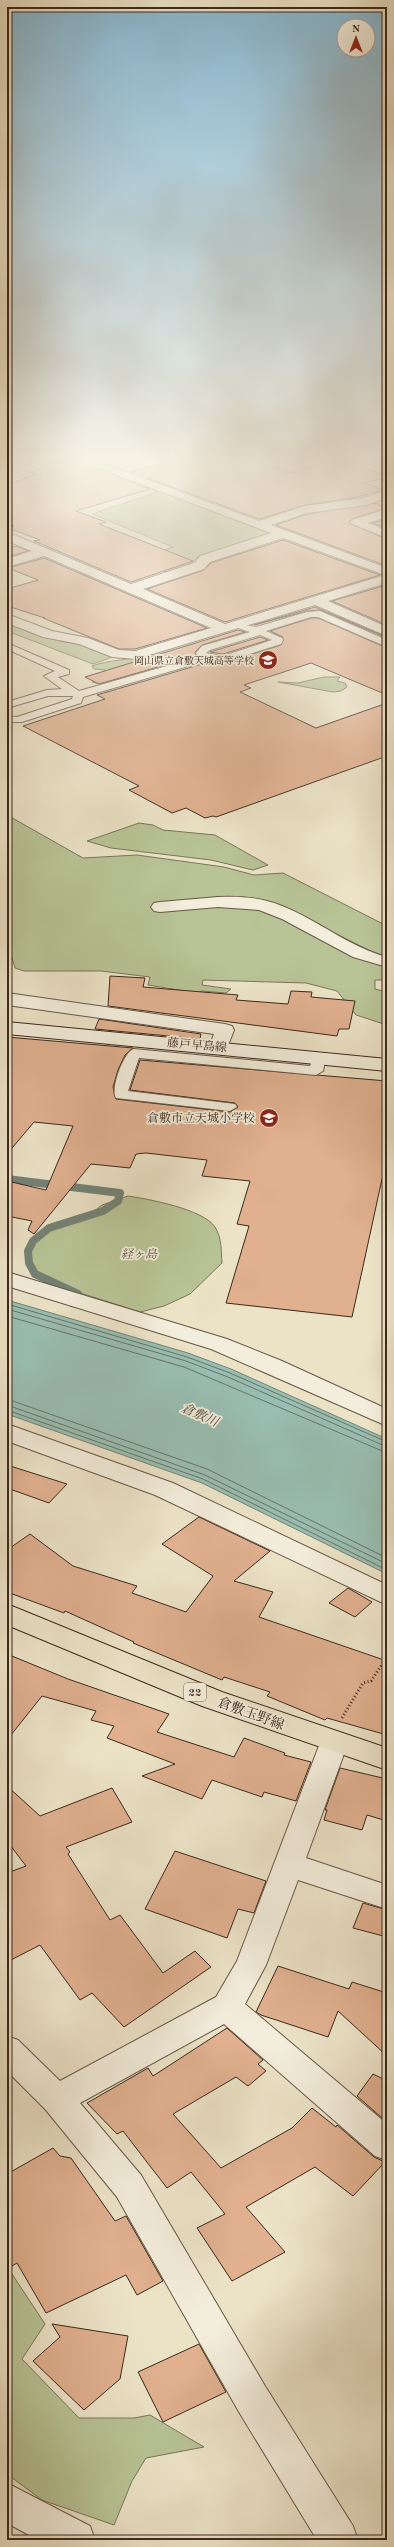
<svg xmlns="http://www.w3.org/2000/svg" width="394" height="2547" viewBox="0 0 394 2547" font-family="'Old Standard TT','Noto Serif JP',serif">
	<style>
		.green { fill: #b8c496; stroke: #7a765a }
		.water { fill: #99beb2; stroke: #748276 }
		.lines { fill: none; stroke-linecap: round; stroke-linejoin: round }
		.shore { stroke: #6a7468; stroke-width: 1 }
		.stream-far1 { stroke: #748276; stroke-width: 4.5 }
		.stream { stroke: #748276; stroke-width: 8 }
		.building { fill: #e0b08f; stroke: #3c291d }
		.lane-casing { stroke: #685848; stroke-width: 2 }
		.street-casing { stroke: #685848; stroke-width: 2 }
		.secondary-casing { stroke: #3c291d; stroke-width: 2 }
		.primary-casing { stroke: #3c291d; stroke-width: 2 }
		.path { stroke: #3c291d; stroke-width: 3; stroke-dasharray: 1 2.5; stroke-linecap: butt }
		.lane { fill: #f3eddb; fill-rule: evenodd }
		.street { fill: #f3eddb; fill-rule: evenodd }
		.secondary { fill: #f3eddb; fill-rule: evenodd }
		.primary { fill: #ece3c7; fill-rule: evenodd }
		.labels { text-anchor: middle; stroke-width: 3.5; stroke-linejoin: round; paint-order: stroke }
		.far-poi-label { font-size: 10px; fill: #3c291d; stroke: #f3eddb; text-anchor: end }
		.shield { fill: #f3eddb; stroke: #736456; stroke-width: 1 }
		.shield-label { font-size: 11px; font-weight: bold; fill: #3c291d }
		.street-label { font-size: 12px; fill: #3c291d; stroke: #f3eddb }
		.poi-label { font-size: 12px; fill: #3c291d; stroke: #f3eddb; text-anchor: end }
		.park-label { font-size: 12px; font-style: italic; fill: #5b503b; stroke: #f3eddb }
		.water-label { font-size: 13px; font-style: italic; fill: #534e42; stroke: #f3eddb }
		.near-street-label { font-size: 14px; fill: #3c291d; stroke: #f3eddb }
	</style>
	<rect width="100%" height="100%" fill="#ece3c7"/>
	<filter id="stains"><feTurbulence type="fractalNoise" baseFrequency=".005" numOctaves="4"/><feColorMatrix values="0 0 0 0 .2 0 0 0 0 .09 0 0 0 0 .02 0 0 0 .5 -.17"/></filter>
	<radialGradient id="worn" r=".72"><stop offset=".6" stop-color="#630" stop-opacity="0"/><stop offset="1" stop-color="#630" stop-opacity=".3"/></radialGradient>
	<g class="green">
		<polygon points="160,491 276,534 169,573 134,559 173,547 92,514"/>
		<polygon points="7,621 64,642 82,644 115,656 93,664 7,631"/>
		<path d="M142,657L146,658V660L122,667L137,674L100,684L92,682L105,670L94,669L92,666C109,660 125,660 142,657Z"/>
		<polygon points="324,677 340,677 337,681 345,683 347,687 341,691 333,692 278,682 298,683"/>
		<polygon points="7,815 83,858 137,855 224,867 254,875 283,873 387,926 387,959 279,906 251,898 271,911 387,965 387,980 375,980 375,989 387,992 387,1025 356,1015 337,991 306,983 203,980 202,985 231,989 226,993 202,991 197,993 148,985 150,977 101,971 24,971 15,968 10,951 7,949"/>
		<polygon points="139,823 153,825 163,830 215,835 268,865 253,870 211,860 111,848 87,841"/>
		<path d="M128,1196C148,1199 203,1209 215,1227C222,1238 221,1251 222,1263L190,1294L164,1306L140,1312L74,1291L34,1271L29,1256L34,1240L44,1233L92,1213L102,1205Z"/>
		<polygon points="7,2274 12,2274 45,2324 22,2359 79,2418 134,2418 150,2415 204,2447 146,2458 132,2481 114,2525 42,2500 7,2474"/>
	</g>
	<polygon class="water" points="7,1300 188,1353 231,1369 387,1439 387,1574 202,1483 7,1414"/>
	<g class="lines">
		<g class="shore">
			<polyline points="7,1304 187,1357 230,1373 387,1442"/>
			<polyline points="7,1309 186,1361 228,1377 387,1447"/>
			<polyline points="7,1316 184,1367 387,1453"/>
			<polyline points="7,1399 207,1469 387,1558"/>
			<polyline points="7,1405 205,1475 387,1564"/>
			<polyline points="7,1410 203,1479 387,1570"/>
		</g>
		<polyline class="stream-far1" points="7,462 9,461"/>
		<polyline class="stream" points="7,1179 120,1193 118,1201 103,1211 49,1228 33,1241 28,1251 29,1263 35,1274 78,1294"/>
	</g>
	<g class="building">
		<polygon points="55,461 79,461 150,489 76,511 106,522 99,524 193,561 131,582 34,541 40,540 8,528 14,526 7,523 7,485 36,474 30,473"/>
		<polygon points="166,461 261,461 292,473 326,461 363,461 360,463 362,468 387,477 365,483 383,490 379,491 357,497 305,505 259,519 131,472"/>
		<polygon points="376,503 387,508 352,519 349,523 387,539 387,566 276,525 307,514"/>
		<polygon points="387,519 387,528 373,523"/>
		<polygon points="283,540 380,575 225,622 147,589 204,570 211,563"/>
		<polygon points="16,546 28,551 7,557 7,549"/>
		<polygon points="44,558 207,628 135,649 119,649 43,618 45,618 7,606 7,589 38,580 8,568"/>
		<polygon points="387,585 387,625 332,601"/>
		<polygon points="315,607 387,637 387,638 320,610 307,611 254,625"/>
		<polygon points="311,618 318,618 387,648 387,695 311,663 244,685 251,688 240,692 316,728 387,703 387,756 216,817 213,816 205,818 186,808 172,813 129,790 139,786 23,726 105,699 97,695 209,662 224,663 281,645 283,637 270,631"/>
		<polygon points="238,630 245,632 202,645 195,652 196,656 99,684 85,677"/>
		<polygon points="260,637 268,640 223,654 210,652"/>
		<polygon points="110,976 145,978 143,987 238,995 236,1000 288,1004 291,991 312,992 311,997 355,1001 349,1029 339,1029 337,1036 108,1006"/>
		<polygon points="99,1019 201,1034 200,1039 95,1029"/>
		<polygon points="7,1037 133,1048 125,1055 118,1070 113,1087 116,1099 230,1112 238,1107 235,1103 130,1090 140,1060 387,1081 387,1179 382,1179 352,1317 226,1303 249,1226 237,1224 250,1181 202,1176 207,1160 146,1153 136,1154 130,1168 91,1164 34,1234 28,1230 32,1221 7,1216 7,1181 46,1190 73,1126 34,1122 7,1154"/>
		<polygon points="7,1465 67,1484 49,1503 7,1488"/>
		<polygon points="199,1517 270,1551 234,1581 273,1592 259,1617 387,1661 387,1735 327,1718 325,1720 267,1696 270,1692 224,1677 222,1680 133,1643 134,1642 65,1611 64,1613 7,1592 7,1550 30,1534 73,1566 137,1586 132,1593 186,1612 213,1576 162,1544"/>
		<polygon points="348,1588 372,1602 355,1617 329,1603"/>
		<polygon points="7,1654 68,1679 169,1714 157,1732 234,1757 244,1738 285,1753 284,1755 311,1762 296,1801 264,1792 262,1797 212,1780 202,1799 142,1776 175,1764 107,1738 114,1726 91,1720 96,1711 42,1696 7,1740"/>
		<polygon points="340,1768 387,1779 387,1821 367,1815 362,1830 324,1820 327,1810 325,1810"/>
		<polygon points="7,1786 40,1816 112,1788 132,1822 66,1847 70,1852 68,1854 110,1920 120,1915 163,1973 195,1951 211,1967 124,2027 92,1993 80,2000 40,1945 7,1962 7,1873 26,1866 7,1841"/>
		<polygon points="175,1851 266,1881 254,1913 238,1909 227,1938 145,1909"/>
		<polygon points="363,1903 387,1910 387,1937 353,1928"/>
		<polygon points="278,1966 349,1989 352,1982 387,1993 387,2056 338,2011 328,2037 261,2015 256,2012"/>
		<polygon points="227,2028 263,2060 258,2064 266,2071 248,2086 236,2077 173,2114 221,2168 292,2128 312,2108 336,2127 337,2125 374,2157 385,2162 353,2196 315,2167 246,2207 285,2252 232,2281 197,2228 225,2214 191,2172 167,2188 123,2131 117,2134 87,2103 148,2068 153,2076"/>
		<polygon points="373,2074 387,2081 387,2110 382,2118 357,2096"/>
		<polygon points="53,2148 60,2156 71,2158 115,2221 126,2216 163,2281 137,2295 126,2275 46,2313 17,2263 7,2269 7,2174"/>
		<polygon points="52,2324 128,2336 120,2379 84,2410 33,2361 60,2337"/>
		<polygon points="199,2344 226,2392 163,2422 138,2372"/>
	</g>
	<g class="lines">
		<defs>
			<g id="lane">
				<path d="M320,611L387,640V647L318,617H311L266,631L282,638L283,640L281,644L224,662L209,660L83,697L81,703L22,722H7V716L17,717L72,699L73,696H48L7,708V702L47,690L62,689L44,676L55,671L7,649V643L69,670V674L58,677L79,691L198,657L196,653L202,646L250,632L235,627V623L256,627L307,612ZM260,635L272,640L223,656L206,653L210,650Z"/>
				<path d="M134,1049L310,1066L314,1054H324L326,1057L323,1071L316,1075L139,1058L128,1091L235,1104L237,1107L230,1111L116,1098C110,1089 124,1051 134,1049Z"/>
			</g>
			<g id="street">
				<polygon points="38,461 54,461 7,481 7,473"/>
				<path d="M80,461H97L259,521L305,506L364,498L387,490V498L366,505L307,513L271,525L387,568V583L328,601L387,627V636L315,605L136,659L112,657L79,644L43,637L7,623V614L52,631L88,638L119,650L135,651L211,628L44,556L7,567V559L32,551L7,541V532L131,584L194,563L200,556L271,533ZM283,538L385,575L225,624L143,589L204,569L210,562Z"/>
				<polygon points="262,461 279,461 292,465 307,461 325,461 292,472"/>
				<polygon points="367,461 386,461 378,465 387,468 387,475 362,467 362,463"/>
				<polygon points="387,509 387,517 368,523 387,530 387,538 350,523 352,520"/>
				<path d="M218,897C240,896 261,897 282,906C318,920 349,947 387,957V967L353,957L282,919L259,910L218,907L160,912L154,911L151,907L154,903L160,902Z"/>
				<polygon points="7,993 225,1024 232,1026 234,1030 226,1051 212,1051 209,1047 214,1034 7,1005"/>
				<polygon points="7,1272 227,1339 282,1361 387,1409 387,1426 211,1349 7,1286"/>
				<polygon points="7,1424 173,1483 387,1585 387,1605 155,1495 7,1441"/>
				<polygon points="334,1732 344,1735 348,1743 306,1858 387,1885 387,1909 298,1880 266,1965 245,2004 387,2124 387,2160 375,2156 224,2024 80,2103 141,2175 265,2386 353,2526 358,2540 317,2540 239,2412 117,2197 45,2109 7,2071 7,2036 18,2040 60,2081 216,1997 237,1961 320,1743 324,1735"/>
				<polygon points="7,2483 90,2526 95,2540 38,2540 7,2523"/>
			</g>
			<polygon id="secondary" points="7,1022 387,1059 387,1071 7,1034"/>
			<polygon id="primary" points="7,1604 222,1692 387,1748 387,1770 202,1706 7,1625"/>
		</defs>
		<use href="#lane" class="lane-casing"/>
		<use href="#street" class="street-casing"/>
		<use href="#secondary" class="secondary-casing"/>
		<use href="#primary" class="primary-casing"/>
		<polyline class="path" points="342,1718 363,1683 371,1681 387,1657"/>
		<use href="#lane" class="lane"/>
		<use href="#street" class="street"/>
		<use href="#secondary" class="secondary"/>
		<use href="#primary" class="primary"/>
	</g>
	<linearGradient id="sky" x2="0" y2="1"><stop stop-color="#88b8d2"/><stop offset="0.56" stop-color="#f6f2e6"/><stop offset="1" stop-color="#f6f2e6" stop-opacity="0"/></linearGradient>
	<rect width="394" height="818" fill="url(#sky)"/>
	<defs>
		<symbol id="school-disc" viewBox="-11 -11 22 22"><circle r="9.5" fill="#8f2418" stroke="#f3eddb"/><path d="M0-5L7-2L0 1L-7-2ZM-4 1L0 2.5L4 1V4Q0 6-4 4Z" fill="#fff"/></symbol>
	</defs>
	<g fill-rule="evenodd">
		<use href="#school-disc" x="257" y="649" width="22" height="22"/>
		<use href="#school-disc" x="258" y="1107" width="22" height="22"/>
	</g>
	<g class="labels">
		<g class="far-poi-label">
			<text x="254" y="664">岡山県立倉敷天城高等学校</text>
		</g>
		<rect class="shield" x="184" y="1683" width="22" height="18" rx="3"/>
		<g class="shield-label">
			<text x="195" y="1696">22</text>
		</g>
		<g class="street-label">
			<text transform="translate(197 1045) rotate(5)" y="4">藤戸早島線</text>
		</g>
		<g class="poi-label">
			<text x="255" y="1122">倉敷市立天城小学校</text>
		</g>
		<g class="park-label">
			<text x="139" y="1258">経ヶ島</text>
		</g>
		<g class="water-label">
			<text transform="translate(200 1414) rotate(24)" y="5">倉敷川</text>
		</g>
		<g class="near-street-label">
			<text transform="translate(251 1713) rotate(20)" y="5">倉敷玉野線</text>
		</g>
	</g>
	<rect width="394" height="2547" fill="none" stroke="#ece3c7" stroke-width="24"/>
	<rect x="8" y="8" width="378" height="2531" fill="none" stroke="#3c291d" stroke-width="2"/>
	<rect x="12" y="12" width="370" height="2523" fill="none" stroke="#3c291d"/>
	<g transform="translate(356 38)"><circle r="19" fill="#f3eddb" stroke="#aa9f8f"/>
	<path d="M0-3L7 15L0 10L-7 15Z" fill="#8f2418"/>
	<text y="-6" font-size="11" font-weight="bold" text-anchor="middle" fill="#3c291d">N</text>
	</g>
	<rect width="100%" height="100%" filter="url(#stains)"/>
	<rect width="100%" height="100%" fill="url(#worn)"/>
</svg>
